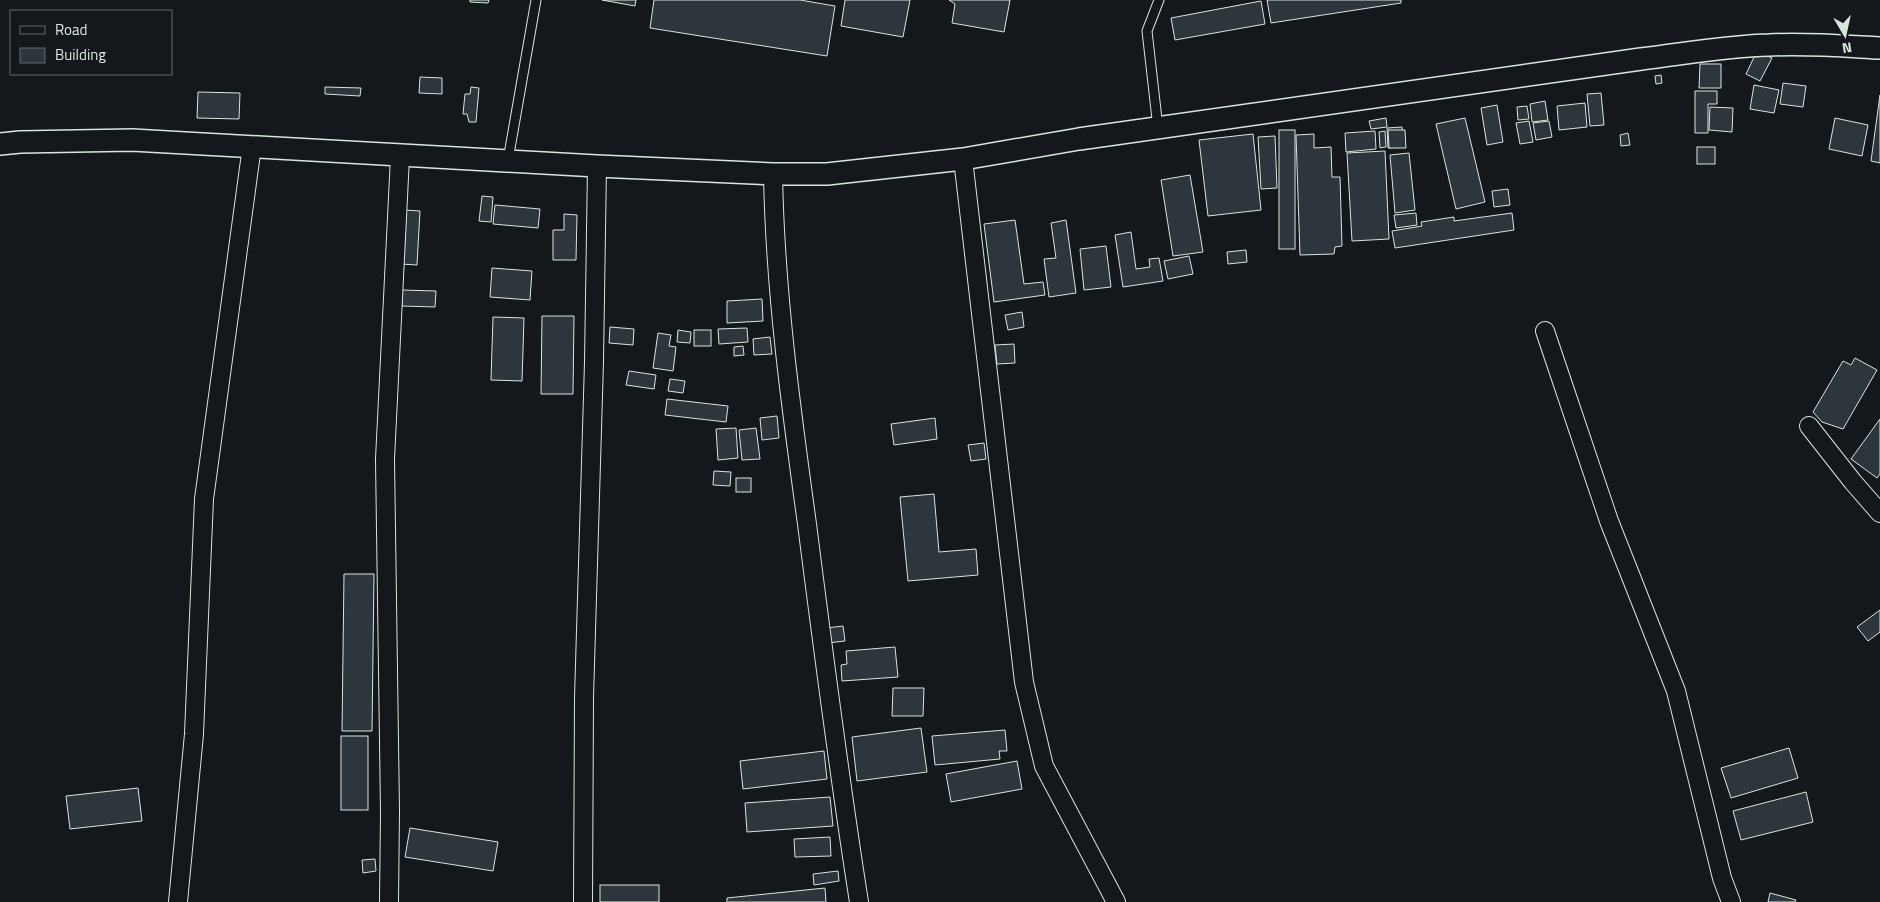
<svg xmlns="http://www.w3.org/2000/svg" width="1880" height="902" viewBox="0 0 1880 902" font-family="'Titillium Web',sans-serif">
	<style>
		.building { fill: #2c363c; stroke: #d8e6dc }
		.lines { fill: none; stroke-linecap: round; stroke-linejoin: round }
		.service-casing { stroke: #d8e6dc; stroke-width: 11 }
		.minor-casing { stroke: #d8e6dc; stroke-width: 20 }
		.tertiary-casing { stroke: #d8e6dc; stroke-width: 24 }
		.service { stroke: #14181c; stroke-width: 9 }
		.minor { stroke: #14181c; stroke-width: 18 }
		.tertiary { stroke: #14181c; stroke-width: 21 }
	</style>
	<rect width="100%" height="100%" fill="#14181c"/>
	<g class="building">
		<polygon points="470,0 489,0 488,3 470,2"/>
		<polygon points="602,0 636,0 635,6"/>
		<polygon points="654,0 800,0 835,6 827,56 650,28"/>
		<polygon points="845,0 910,0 903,37 841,26"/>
		<polygon points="949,0 1010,0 1004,32 952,23 955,4"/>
		<polygon points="1267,0 1401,0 1401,3 1271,23"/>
		<polygon points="1261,1 1265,24 1175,40 1171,18"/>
		<polygon points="1757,51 1772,58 1760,81 1746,74"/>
		<polygon points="1700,64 1721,64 1721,88 1699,88"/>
		<polygon points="1661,75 1662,83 1656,84 1655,76"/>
		<polygon points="420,77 442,78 442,94 419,93"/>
		<polygon points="1783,83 1806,86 1803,107 1780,104"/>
		<polygon points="1754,85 1779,90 1774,113 1750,109"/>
		<polygon points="325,87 361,88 360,96 325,94"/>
		<polygon points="471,87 479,88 476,122 469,122 467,114 463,114 465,94 470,94"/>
		<polygon points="1695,91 1717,91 1717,104 1708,104 1708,133 1695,133"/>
		<polygon points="198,92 240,93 239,119 197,118"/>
		<polygon points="1601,93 1604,125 1590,126 1587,94"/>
		<polygon points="1880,95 1880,163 1871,161"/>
		<polygon points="1545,101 1548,120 1532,122 1530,104"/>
		<polygon points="1585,103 1587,127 1559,130 1557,106"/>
		<polygon points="1497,105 1503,142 1487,145 1481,108"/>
		<polygon points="1527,106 1529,119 1518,120 1517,107"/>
		<polygon points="1710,107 1733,108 1732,132 1709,130"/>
		<polygon points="1386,118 1387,127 1371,129 1369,121"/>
		<polygon points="1465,118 1485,202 1456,209 1436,124"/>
		<polygon points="1835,118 1868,125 1862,156 1829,149"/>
		<polygon points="1529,121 1533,142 1520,144 1516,123"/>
		<polygon points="1549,121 1552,137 1536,140 1533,123"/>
		<polygon points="1402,127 1403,147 1388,148 1387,128"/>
		<rect x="1279" y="130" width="16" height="119"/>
		<polygon points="1388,130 1405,130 1406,148 1389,148"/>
		<polygon points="1375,131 1376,149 1346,152 1345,133"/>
		<polygon points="1385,131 1386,147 1380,148 1379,132"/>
		<polygon points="1628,133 1630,145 1621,146 1620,135"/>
		<polygon points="1253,134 1261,210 1208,216 1199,140"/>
		<polygon points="1314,134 1314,148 1331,147 1332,177 1340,177 1342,246 1335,247 1334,254 1300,255 1296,135"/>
		<polygon points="1275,136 1277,188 1261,189 1258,137"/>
		<rect x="1697" y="147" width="18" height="17"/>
		<polygon points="1385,151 1389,239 1352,241 1347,153"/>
		<polygon points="1409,153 1415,210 1395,213 1390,155"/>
		<polygon points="1190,175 1203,252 1173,256 1161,180"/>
		<polygon points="1508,189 1510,205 1494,207 1492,191"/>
		<polygon points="482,196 493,197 491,222 479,221"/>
		<polygon points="495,205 540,209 538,228 493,224"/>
		<polygon points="405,210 420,211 417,265 401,264"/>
		<polygon points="1416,213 1417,225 1396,228 1394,215"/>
		<polygon points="1512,213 1514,230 1395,248 1392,231 1422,226 1421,222 1454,217 1454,221"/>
		<polygon points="564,214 577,215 576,260 553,260 553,230 564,230"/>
		<polygon points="1015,220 1024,284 1043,282 1045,295 994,302 984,224"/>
		<polygon points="1066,220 1076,293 1049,297 1044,259 1056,258 1051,223"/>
		<polygon points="1131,232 1136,269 1150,267 1149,259 1159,258 1163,281 1123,287 1115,235"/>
		<polygon points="1106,246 1111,287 1084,290 1080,249"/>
		<polygon points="1246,250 1247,262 1228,264 1227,252"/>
		<polygon points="1189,256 1193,274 1168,279 1164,261"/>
		<polygon points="492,268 532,271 530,300 490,297"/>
		<polygon points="402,290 436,291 435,307 402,306"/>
		<polygon points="762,299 763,321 727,323 727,301"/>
		<polygon points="1022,312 1024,327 1008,330 1005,315"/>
		<polygon points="542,316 574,316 573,394 541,394"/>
		<polygon points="493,317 524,318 522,381 491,380"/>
		<polygon points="610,327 634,329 633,345 609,343"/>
		<polygon points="747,328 748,342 719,344 718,329"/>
		<polygon points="678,330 691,332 690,343 677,342"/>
		<rect x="694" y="330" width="17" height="16"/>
		<polygon points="658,333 671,335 669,346 676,347 673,371 653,368"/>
		<polygon points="770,337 772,354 754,355 753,339"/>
		<polygon points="1014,344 1015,363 997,364 995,345"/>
		<polygon points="743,346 744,355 734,356 734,347"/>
		<polygon points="1855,358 1877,370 1843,429 1822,422 1813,412 1843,361 1851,365"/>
		<polygon points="629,371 656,375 654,389 626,385"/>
		<polygon points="670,379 685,381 683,393 668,391"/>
		<polygon points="667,399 728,406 726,422 665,415"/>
		<polygon points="777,416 779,438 762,440 760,418"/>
		<polygon points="935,418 937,439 894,445 891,424"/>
		<polygon points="1880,419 1880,474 1877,478 1851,459"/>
		<polygon points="736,428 738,458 718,460 716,429"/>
		<polygon points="756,428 760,459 742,460 739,430"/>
		<polygon points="984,443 986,459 971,461 968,445"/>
		<polygon points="714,471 731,472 730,486 713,485"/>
		<rect x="736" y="478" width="15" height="14"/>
		<polygon points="934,494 939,552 976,549 978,575 908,581 900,497"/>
		<polygon points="344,574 374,574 372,731 342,731"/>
		<polygon points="1880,610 1880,632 1868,641 1857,627"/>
		<polygon points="843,626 845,641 827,643 826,628"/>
		<polygon points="895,647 898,677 842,681 841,665 847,664 846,651"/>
		<polygon points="893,688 924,688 923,716 892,716"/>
		<polygon points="921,728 927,772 857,781 852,737"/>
		<polygon points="1005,730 1007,751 999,751 1000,759 935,765 932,736"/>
		<rect x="341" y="736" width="27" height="74"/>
		<polygon points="1789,748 1798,778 1731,798 1721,768"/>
		<polygon points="824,751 827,779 743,789 740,761"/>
		<polygon points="1017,761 1022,789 951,802 946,774"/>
		<polygon points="138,788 142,821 70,829 66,796"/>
		<polygon points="1806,792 1813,822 1741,840 1733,811"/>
		<polygon points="830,797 833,826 747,832 745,803"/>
		<polygon points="410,828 498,842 493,871 405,857"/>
		<polygon points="830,837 831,856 795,857 794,839"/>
		<polygon points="375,859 376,871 363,873 362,860"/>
		<polygon points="838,871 839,881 814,885 813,874"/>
		<rect x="600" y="885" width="59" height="17"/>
		<polygon points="825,888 826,902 727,902 727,898"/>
		<polygon points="1770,893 1796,900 1795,902 1768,902"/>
	</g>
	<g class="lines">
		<defs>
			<g id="service">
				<polyline points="1158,128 1147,31 1159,0"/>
				<polyline points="508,160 536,0"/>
			</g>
			<g id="minor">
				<polyline points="963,159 1024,682 1044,766 1116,902"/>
				<path d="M773,174C775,291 791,408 807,524C823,650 839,776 859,902"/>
				<polyline points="1545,331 1609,521 1676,691 1722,878 1731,902"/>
				<polyline points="1809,426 1853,482 1880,513"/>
				<polyline points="178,902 194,734 204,499 252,146"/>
				<polyline points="389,902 390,811 385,459 400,157"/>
				<polyline points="583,902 584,698 594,362 597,166"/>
			</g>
			<path id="tertiary" d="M0,144L20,142L132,140L597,166L773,174H827L963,159L1079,139L1641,59C1683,54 1727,46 1769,45C1807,43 1843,46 1880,48"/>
		</defs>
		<use href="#service" class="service-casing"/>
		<use href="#minor" class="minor-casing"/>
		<use href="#tertiary" class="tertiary-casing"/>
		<use href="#service" class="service"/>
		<use href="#minor" class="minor"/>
		<use href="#tertiary" class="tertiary"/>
	</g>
	<rect x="10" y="10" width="162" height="65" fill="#14181c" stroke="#626a69"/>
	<rect x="20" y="26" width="25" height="8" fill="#14181c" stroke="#626a69"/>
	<text x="55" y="35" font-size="15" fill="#d8e6dc">Road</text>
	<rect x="20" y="48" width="25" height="15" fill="#2c363c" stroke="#626a69"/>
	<text x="55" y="60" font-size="15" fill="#d8e6dc">Building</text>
	<g transform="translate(1845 35) rotate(171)" stroke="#14181c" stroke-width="4" paint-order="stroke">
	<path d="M0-4L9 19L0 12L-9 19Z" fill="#d8e6dc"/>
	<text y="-8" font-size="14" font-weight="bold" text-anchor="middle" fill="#d8e6dc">N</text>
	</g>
</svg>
